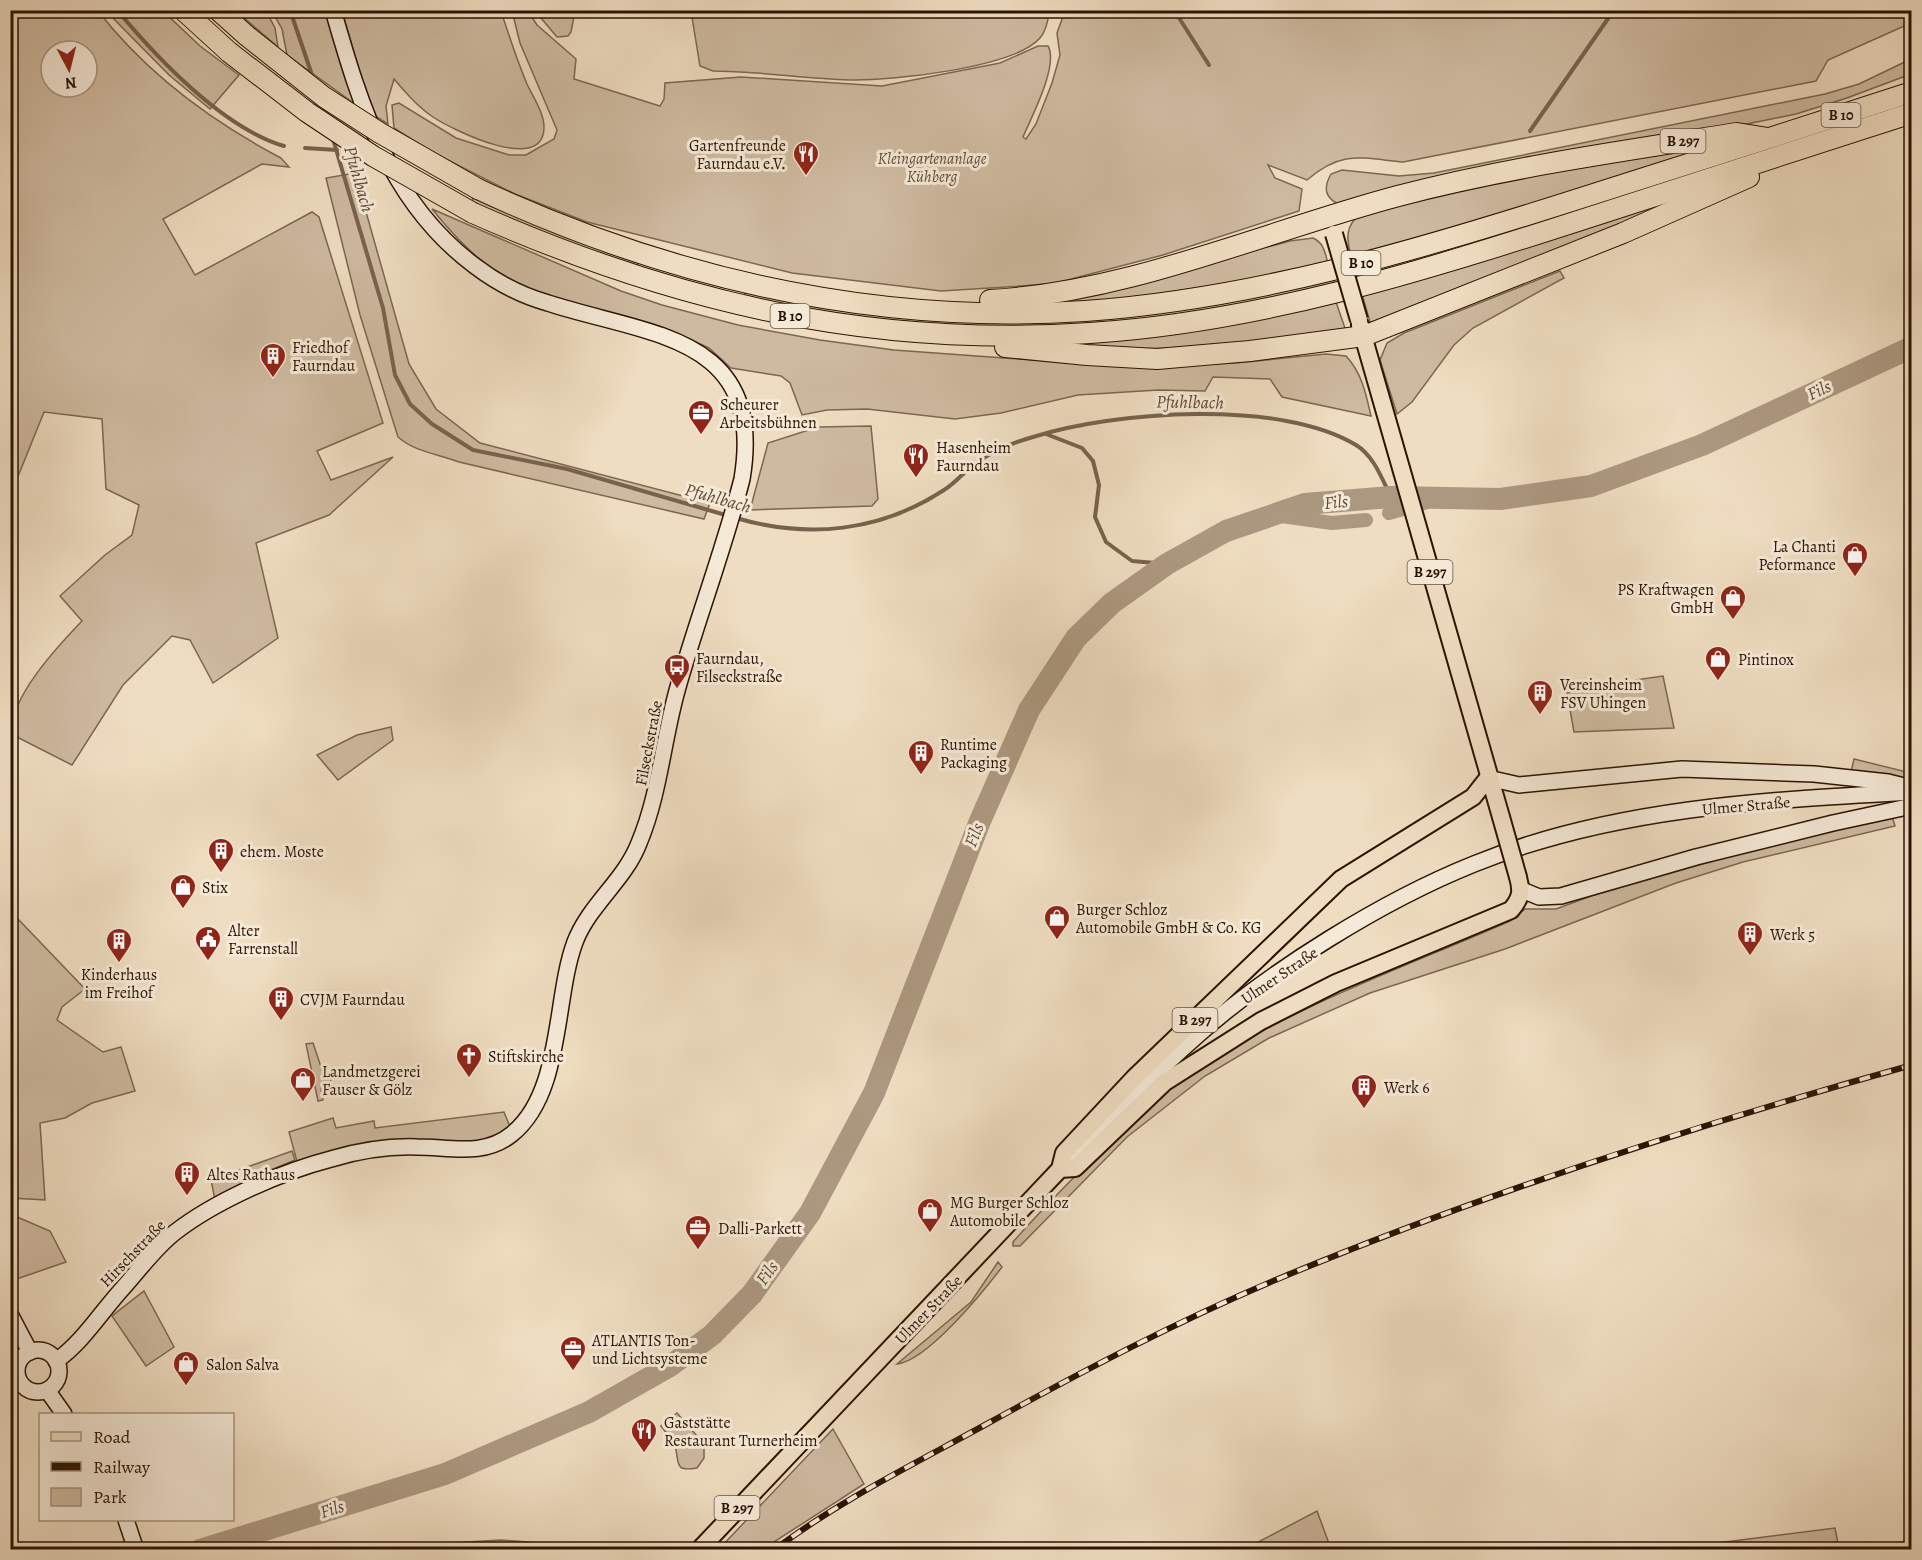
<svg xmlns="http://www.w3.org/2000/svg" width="1922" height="1560" viewBox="0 0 1922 1560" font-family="Alegreya,serif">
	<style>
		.green { fill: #cebaa0; stroke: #7c6650; stroke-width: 1.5; fill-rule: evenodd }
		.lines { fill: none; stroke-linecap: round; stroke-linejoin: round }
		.stream { stroke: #78624d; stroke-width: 4 }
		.canal { stroke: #ac9880; stroke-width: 14 }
		.river { stroke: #ac9880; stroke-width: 22 }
		.secondary-casing { stroke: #2b1201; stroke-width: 18 }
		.primary-casing { stroke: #2b1201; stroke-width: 20 }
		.highway-casing { stroke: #2b1201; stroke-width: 22 }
		.secondary { stroke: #f5e9d7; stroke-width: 15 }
		.primary { stroke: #efddc1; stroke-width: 16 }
		.highway { stroke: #efddc1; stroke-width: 20 }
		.rail-casing { stroke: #2b1201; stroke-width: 6 }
		.rail { stroke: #f5e9d7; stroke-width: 4; stroke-dasharray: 11; stroke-linecap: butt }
		.primary-bridge-casing { stroke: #2b1201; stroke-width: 20; stroke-linecap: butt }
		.highway-bridge-casing { stroke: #2b1201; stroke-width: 22; stroke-linecap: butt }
		.primary-bridge { stroke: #efddc1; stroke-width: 16 }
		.highway-bridge { stroke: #efddc1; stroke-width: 20 }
		.labels { text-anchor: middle; stroke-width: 6; stroke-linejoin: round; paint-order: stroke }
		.shield { fill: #f5e9d7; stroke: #685241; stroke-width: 1.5 }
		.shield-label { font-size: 15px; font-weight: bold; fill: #2b1201 }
		.poi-label { font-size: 16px; fill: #2b1201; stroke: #f5e9d7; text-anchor: start }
		.park-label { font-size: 16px; font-style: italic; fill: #644d39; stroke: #f5e9d7 }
		.street-label { font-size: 16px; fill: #2b1201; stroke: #f5e9d7 }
		.water-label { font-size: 18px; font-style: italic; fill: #5f4834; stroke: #f5e9d7 }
	</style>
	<rect width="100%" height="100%" fill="#efddc1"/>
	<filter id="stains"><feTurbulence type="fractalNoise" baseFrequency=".00333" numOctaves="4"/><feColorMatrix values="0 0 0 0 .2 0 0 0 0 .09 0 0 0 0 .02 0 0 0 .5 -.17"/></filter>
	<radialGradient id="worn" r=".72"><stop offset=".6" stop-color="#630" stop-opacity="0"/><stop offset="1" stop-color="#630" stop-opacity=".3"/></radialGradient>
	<g class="green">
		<path d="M10,11H98C147,74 211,121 281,158L289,167L262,164L163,219L195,275L312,212L319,217L383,423L317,451L331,480L393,457L329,515L256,543L278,638L213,683L190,640L172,636L123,685L72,765L11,734C10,697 57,647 82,621L60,596L105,555L132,535L139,505L106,489L102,419L44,412L19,474L11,486ZM51,51H87V87H51Z"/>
		<polygon points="106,11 163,11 200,46 239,75 210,109 169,75"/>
		<polygon points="236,11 266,11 275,28 278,47"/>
		<polygon points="272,11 327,11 355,104 287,55 282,29"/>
		<path d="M342,11H501C509,36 517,60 527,84C533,97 544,113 544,127C544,176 451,129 433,117C418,107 406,93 394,79L386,106L388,124L372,114Z"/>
		<path d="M512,11H528L537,25L576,59L574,79L660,106L664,99L665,83L741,77L882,86L1000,63L1038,46H1048C1059,65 1031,118 1023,137L1026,139L1036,124L1052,83L1060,55L1057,33L1065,11H1911V23L1828,60L1816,81L1403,162C1361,158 1342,150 1307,180L1268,165L1275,178L1302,189L1299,211L1163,255L1052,284L941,291L792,273L587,222L515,194L430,151L394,128L392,105L399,103L456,138L509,155H526L554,139L557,130L520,43Z"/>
		<polygon points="535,11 575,11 571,32 568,36 557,37"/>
		<path d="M691,11L1048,10L1049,12C1048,22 1046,31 1040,38C1014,68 890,81 850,80C804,79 759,71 713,71L700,66Z"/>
		<path d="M1911,59V74L1847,98L1796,114L1342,206C1326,199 1322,190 1331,174L1342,170L1399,176L1434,173L1825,94L1859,84Z"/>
		<polygon points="1911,100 1911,107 1358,280 1356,273"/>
		<path d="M1707,147L1706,150L1555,199L1352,258C1347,243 1345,230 1355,219C1467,178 1590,166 1707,147Z"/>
		<path d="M355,173L409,364L436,409L480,443L710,503L704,519L459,462C438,454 415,452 398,437L360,315L326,178Z"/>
		<polygon points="474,197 562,236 638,263 637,271 471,202"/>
		<polygon points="1678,199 1679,202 1373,324 1370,322 1362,294"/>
		<path d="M432,209L621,291L662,305L738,325L820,340L894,350L1129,367L1236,363L1326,354L1346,356C1362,373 1366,394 1371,416L1282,397L1270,379L1213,377L1205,391L1158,390L1078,395L1001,413L955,419L867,409L827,410L802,415L790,383L781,376L731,368L709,348L687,338C633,319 557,307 509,280C478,262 454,236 432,209Z"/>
		<path d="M1313,238C1324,243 1325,252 1328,264C1236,282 1144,299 1050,305V301L1093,294L1290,241Z"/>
		<polygon points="1560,271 1564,278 1473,328 1454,345 1412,402 1397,414 1380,360 1387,343 1404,333"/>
		<path d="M1333,279L1335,286C1240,304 1147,322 1051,328C948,334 845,315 743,300L745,292L838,310L917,318Z"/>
		<polygon points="1336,302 1346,331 1220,346 1139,349 1063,345 1063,343"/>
		<polygon points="871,426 878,499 872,506 750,510 768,443 818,427"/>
		<polygon points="1663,676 1674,728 1574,732 1567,693 1593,686"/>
		<polygon points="391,727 393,740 338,780 317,755 357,735"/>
		<polygon points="1854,759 1911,773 1911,779 1851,772"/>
		<path d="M1892,816L1895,826L1743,862L1676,883L1505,949L1370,993L1269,1038L1205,1076L1127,1137L1020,1246H1013V1242C1041,1210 1071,1180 1101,1150C1127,1125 1153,1098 1183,1078C1285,1009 1398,970 1510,921L1525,909H1556L1594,895L1758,848Z"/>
		<polygon points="17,918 85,989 62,1007 57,1020 103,1052 121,1047 135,1091 92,1103 65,1118 40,1123 45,1200 11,1198 10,933"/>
		<polygon points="313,1043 323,1073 329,1073 332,1087 321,1089 323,1100 318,1101 306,1044"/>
		<polygon points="504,1112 513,1134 494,1145 415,1146 299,1169 289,1132 333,1118 336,1128 374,1121 375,1128"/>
		<polygon points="292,1151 295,1160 249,1179 215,1200 211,1180"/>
		<polygon points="10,1214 50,1231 66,1262 11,1281"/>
		<path d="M998,1262L1002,1267C983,1292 927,1361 897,1364L971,1302Z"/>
		<polygon points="144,1291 174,1347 146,1366 112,1316"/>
		<path d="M677,1413L704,1444V1458L697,1468C673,1472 680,1463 675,1446C673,1439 665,1432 661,1426Z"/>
		<polygon points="833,1429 864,1484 763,1549 719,1549"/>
		<polygon points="1317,1511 1331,1549 1245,1549"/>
		<polygon points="1835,1528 1839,1549 1911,1541 1911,1549 1670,1549"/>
		<polygon points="501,1540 619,1549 446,1549 450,1543"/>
	</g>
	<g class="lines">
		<g class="stream">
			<path d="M117,10C157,58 223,128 284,146"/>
			<polyline points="290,10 313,78"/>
			<polyline points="1174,10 1209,65"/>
			<polyline points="10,21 30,10"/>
			<polyline points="1530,131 1614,10"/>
			<polyline points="333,139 383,308 395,375 410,404 432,424 473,450 567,469 729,516"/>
			<polyline points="305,148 337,150"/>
			<polyline points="1046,434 1082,448 1093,461 1099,485 1095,517 1106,542 1132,561 1167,564"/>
			<path d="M736,518C808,539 880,532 944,490C957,482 966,469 979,461C994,451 1015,442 1033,437C1116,411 1280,399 1356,445C1374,456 1382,479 1391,497"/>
		</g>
		<g class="canal">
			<polyline points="1389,513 1448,496"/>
			<polyline points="1274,515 1332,523 1366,520"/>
		</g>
		<polyline class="river" points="200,1550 445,1474 589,1412 670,1366 712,1335 752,1294 810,1213 874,1093 980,821 1029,710 1076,638 1112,603 1167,564 1226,531 1305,504 1391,497 1500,499 1591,486 1702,445 1912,347"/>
		<defs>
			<g id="secondary">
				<polyline points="1488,778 1519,785 1682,769 1814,774 1888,782 1912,788"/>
				<polyline points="1522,890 1539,897 1561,896 1696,857 1833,823 1912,806"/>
				<path d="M1060,1169C1105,1123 1150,1077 1199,1034C1273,969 1382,901 1474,864C1611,808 1765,800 1912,792"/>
				<polyline points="10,1314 30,1352"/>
				<circle cx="38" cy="1371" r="21"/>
				<path d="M56,1361C83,1342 101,1312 123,1288C139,1270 155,1248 174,1233C215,1201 281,1172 331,1159C358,1151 388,1146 417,1147C450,1147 484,1157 512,1134C563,1093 554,998 575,942C589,905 625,880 639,843C660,793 663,739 678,687C698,617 724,549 742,479C766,334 649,336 548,303C523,296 496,282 475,266C390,203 361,108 333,10"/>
				<polyline points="47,1390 64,1414"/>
				<polyline points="126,1520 136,1550"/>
			</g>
			<g id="primary">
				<polyline points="1360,325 1501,817"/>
				<path d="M1060,1169L1075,1168L1165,1082L1261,1021L1336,983L1511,910C1521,898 1522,892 1518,877"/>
				<polyline points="699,1550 1060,1169 1064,1153 1134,1078 1341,879 1473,797 1488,778"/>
			</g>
			<g id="highway">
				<polyline points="183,10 229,52"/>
				<polyline points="218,10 247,36"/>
				<path d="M478,189C669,278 874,325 1085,311C1254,299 1418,250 1578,199C1689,164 1801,128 1912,92"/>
				<path d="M473,213C674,302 869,348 1090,333C1260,322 1424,271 1584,219C1693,184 1802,149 1912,113"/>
				<path d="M990,300C1131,292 1263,232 1398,196C1509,167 1623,151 1737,133L1768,138"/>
				<polyline points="1005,347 1087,355 1157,359 1250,351 1364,336 1623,233 1749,177"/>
			</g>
		</defs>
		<use href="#secondary" class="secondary-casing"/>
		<use href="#primary" class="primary-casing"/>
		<use href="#highway" class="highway-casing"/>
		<use href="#secondary" class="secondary"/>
		<use href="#primary" class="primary"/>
		<use href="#highway" class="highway"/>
		<defs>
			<path id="rail" d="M774,1550C839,1501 912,1465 983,1426C1081,1372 1181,1319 1285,1276C1488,1192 1700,1124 1912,1065"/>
		</defs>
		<use href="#rail" class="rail-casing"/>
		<use href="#rail" class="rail"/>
		<defs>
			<g id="primary-bridge">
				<polyline points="1334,234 1359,320"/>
				<polyline points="1501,817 1518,877"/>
			</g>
			<g id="highway-bridge">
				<polyline points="247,36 324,97 380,133 478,189"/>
				<polyline points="229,52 307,112 373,156 473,213"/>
			</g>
		</defs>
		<use href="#primary-bridge" class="primary-bridge-casing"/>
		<use href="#highway-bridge" class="highway-bridge-casing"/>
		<use href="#primary-bridge" class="primary-bridge"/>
		<use href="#highway-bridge" class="highway-bridge"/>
	</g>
	<defs>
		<symbol id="restaurant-pin" viewBox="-11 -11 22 30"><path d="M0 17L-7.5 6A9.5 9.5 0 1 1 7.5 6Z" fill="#8f2418" stroke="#f5e9d7"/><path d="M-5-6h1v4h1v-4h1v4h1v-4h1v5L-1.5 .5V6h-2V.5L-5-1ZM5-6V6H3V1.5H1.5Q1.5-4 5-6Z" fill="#fff"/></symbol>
		<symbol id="building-pin" viewBox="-11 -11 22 30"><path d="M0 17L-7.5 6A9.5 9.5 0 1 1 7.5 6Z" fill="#8f2418" stroke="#f5e9d7"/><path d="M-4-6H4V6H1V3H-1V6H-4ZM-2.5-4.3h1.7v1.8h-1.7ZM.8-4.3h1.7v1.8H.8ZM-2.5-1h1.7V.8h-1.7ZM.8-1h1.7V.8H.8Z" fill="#fff"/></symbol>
		<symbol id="office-pin" viewBox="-11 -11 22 30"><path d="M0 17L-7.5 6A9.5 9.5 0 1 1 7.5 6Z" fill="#8f2418" stroke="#f5e9d7"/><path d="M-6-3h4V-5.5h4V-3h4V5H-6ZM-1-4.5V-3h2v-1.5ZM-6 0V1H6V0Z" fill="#fff"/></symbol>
		<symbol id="shop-pin" viewBox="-11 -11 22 30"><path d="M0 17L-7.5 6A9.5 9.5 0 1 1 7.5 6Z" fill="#8f2418" stroke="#f5e9d7"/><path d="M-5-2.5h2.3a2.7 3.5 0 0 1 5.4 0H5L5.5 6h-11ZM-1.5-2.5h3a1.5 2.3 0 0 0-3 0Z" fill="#fff"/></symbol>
		<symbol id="bus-pin" viewBox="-11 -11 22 30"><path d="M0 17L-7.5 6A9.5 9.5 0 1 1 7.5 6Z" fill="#8f2418" stroke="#f5e9d7"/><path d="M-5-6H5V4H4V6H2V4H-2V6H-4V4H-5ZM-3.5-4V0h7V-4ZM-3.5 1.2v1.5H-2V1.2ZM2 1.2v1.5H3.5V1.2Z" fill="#fff"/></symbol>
		<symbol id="civic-pin" viewBox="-11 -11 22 30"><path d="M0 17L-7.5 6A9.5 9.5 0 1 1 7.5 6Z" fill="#8f2418" stroke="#f5e9d7"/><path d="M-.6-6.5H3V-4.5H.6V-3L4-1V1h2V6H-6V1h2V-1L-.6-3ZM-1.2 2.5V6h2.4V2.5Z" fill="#fff"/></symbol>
		<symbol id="church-pin" viewBox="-11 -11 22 30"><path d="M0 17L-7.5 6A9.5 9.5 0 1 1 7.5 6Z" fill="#8f2418" stroke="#f5e9d7"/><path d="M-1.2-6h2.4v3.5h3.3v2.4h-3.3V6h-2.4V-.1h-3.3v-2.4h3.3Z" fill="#fff"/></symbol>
	</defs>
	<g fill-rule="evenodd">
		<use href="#restaurant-pin" x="791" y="139" width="30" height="40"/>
		<use href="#building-pin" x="258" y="341" width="30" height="40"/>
		<use href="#office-pin" x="686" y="398" width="30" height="40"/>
		<use href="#restaurant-pin" x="901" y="441" width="30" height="40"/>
		<use href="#shop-pin" x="1840" y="540" width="30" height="40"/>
		<use href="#shop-pin" x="1718" y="583" width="30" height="40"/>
		<use href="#shop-pin" x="1703" y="644" width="30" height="40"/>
		<use href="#bus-pin" x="662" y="652" width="30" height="40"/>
		<use href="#building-pin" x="1525" y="678" width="30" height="40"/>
		<use href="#building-pin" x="906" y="738" width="30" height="40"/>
		<use href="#building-pin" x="206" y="836" width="30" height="40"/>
		<use href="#shop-pin" x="168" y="872" width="30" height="40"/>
		<use href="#shop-pin" x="1042" y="903" width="30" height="40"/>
		<use href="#building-pin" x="1735" y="919" width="30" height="40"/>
		<use href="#civic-pin" x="193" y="924" width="30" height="40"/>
		<use href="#building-pin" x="104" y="926" width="30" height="40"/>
		<use href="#building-pin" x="266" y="984" width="30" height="40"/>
		<use href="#church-pin" x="454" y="1041" width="30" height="40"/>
		<use href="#shop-pin" x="288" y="1065" width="30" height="40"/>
		<use href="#building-pin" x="1349" y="1072" width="30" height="40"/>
		<use href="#building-pin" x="172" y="1159" width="30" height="40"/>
		<use href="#shop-pin" x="915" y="1196" width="30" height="40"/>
		<use href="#office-pin" x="683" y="1213" width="30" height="40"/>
		<use href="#office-pin" x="558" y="1334" width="30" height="40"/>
		<use href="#shop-pin" x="171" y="1349" width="30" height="40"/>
		<use href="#restaurant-pin" x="629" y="1416" width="30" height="40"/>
	</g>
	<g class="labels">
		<g class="shield">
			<rect x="1821.5" y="103" width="39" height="24" rx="4.5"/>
			<rect x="1660.5" y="129" width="45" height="24" rx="4.5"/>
			<rect x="1341.5" y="251" width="39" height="24" rx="4.5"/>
			<rect x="770.5" y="304" width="39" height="24" rx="4.5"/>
			<rect x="1407.5" y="560" width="45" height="24" rx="4.5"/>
			<rect x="1172.5" y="1008" width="45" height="24" rx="4.5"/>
			<rect x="714.5" y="1496" width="45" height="24" rx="4.5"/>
		</g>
		<g class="shield-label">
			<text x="1841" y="120">B 10</text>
			<text x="1683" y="146">B 297</text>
			<text x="1361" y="268">B 10</text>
			<text x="790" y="321">B 10</text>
			<text x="1430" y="577">B 297</text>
			<text x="1195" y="1025">B 297</text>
			<text x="737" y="1513">B 297</text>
		</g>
		<g class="poi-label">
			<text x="786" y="151" text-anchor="end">Gartenfreunde<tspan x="786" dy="18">Faurndau e.V.</tspan></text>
			<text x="292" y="353">Friedhof<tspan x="292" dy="18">Faurndau</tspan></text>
			<text x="720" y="410">Scheurer<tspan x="720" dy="18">Arbeitsbühnen</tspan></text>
			<text x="936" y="453">Hasenheim<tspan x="936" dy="18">Faurndau</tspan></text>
			<text x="1836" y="552" text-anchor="end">La Chanti<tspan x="1836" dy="18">Peformance</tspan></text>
			<text x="1714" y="595" text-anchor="end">PS Kraftwagen<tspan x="1714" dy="18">GmbH</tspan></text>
			<text x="696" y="664">Faurndau,<tspan x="696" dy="18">Filseckstraße</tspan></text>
			<text x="1738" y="665">Pintinox</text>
			<text x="1560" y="690">Vereinsheim<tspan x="1560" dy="18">FSV Uhingen</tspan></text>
			<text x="940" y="750">Runtime<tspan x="940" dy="18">Packaging</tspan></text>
			<text x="240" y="857">ehem. Moste</text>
			<text x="202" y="893">Stix</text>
			<text x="1076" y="915">Burger Schloz<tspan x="1076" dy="18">Automobile GmbH &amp; Co. KG</tspan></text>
			<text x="228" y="936">Alter<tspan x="228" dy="18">Farrenstall</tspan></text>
			<text x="1770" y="940">Werk 5</text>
			<text x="119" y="980" text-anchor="middle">Kinderhaus<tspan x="119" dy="18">im Freihof</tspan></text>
			<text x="300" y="1005">CVJM Faurndau</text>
			<text x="488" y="1062">Stiftskirche</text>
			<text x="322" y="1077">Landmetzgerei<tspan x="322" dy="18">Fauser &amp; Gölz</tspan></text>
			<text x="1384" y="1093">Werk 6</text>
			<text x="207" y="1180">Altes Rathaus</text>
			<text x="950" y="1208">MG Burger Schloz<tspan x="950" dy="18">Automobile</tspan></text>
			<text x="718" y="1234">Dalli-Parkett</text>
			<text x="592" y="1346">ATLANTIS Ton-<tspan x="592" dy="18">und Lichtsysteme</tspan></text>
			<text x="206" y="1370">Salon Salva</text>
			<text x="664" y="1428">Gaststätte<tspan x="664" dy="18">Restaurant Turnerheim</tspan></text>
		</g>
		<g class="park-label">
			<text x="932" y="164">Kleingartenanlage<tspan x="932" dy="18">Kühberg</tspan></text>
		</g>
		<g class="street-label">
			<text transform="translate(648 743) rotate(-79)" y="6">Filseckstraße</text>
			<text transform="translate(1746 805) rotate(-5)" y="6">Ulmer Straße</text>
			<text transform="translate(1279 975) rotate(-34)" y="6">Ulmer Straße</text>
			<text transform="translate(132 1253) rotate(-46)" y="6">Hirschstraße</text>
			<text transform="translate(928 1309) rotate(-46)" y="6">Ulmer Straße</text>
		</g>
		<g class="water-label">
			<text transform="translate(359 179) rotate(74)" y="6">Pfuhlbach</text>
			<text transform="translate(1819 390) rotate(-25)" y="6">Fils</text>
			<text transform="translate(1190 402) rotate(1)" y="6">Pfuhlbach</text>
			<text transform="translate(718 498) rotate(16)" y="6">Pfuhlbach</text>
			<text transform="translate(1336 502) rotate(-5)" y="6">Fils</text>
			<text transform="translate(974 835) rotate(-68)" y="6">Fils</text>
			<text transform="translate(767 1273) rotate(-54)" y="6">Fils</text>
			<text transform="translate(332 1509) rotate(-17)" y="6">Fils</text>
		</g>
	</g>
	<rect width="1922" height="1560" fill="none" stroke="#efddc1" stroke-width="36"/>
	<rect x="12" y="12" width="1898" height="1536" fill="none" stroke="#2b1201" stroke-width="3"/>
	<rect x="18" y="18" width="1886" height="1524" fill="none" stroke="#2b1201" stroke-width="1.5"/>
	<rect x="39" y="1413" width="195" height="108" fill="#f5e9d7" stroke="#a49381" stroke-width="1.5"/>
	<rect x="51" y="1432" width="30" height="9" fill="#efddc1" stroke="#a49381" stroke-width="1.5"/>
	<text x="93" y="1443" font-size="18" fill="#2b1201">Road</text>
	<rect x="51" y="1462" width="30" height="9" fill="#2b1201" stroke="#a49381" stroke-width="1.5"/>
	<text x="93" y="1473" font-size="18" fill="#2b1201">Railway</text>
	<rect x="51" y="1488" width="30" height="18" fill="#cebaa0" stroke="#a49381" stroke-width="1.5"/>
	<text x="93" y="1503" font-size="18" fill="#2b1201">Park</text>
	<g transform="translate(69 69) rotate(173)"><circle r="28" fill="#f5e9d7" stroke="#a49381" stroke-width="1.5"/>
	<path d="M0-4.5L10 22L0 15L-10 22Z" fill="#8f2418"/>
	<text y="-9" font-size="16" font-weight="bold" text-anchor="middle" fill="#2b1201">N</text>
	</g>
	<rect width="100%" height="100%" filter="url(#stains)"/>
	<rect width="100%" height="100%" fill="url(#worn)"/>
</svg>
